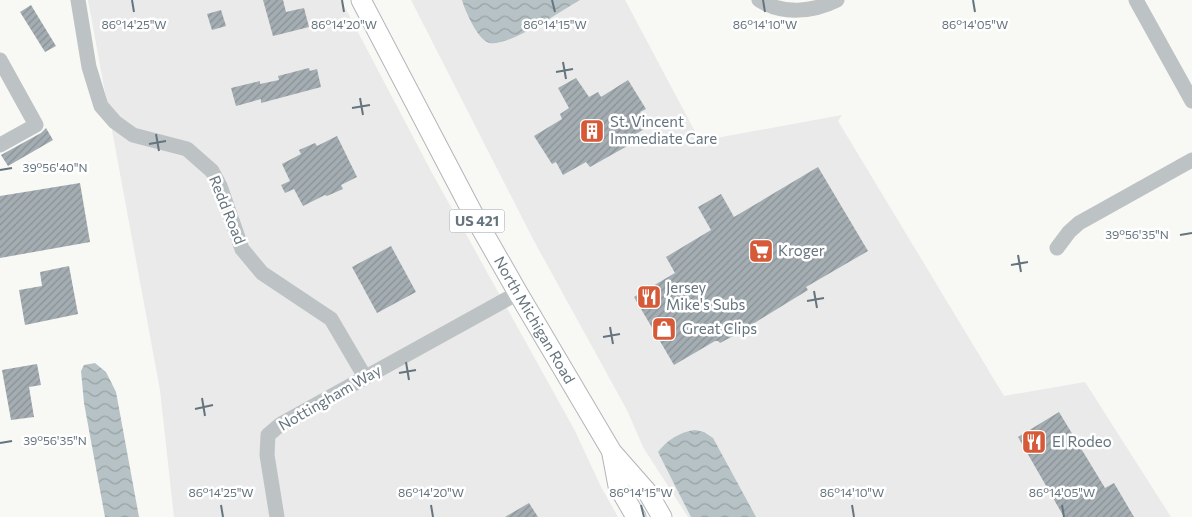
<svg xmlns="http://www.w3.org/2000/svg" width="1192" height="517" viewBox="0 0 1192 517" font-family="Commissioner,sans-serif">
	<style>
		.built { fill: #e9eae9 }
		.water { fill: url(#water-waves) }
		.building { fill: url(#building-hatch) }
		.lines { fill: none; stroke-linecap: round; stroke-linejoin: round }
		.major-casing { stroke: #b1b6ba; stroke-width: 21 }
		.minor { stroke: #bdc2c5; stroke-width: 15 }
		.major { stroke: #fff; stroke-width: 19 }
		.ticks { fill: none; stroke: #65747e; stroke-width: 2 }
		.labels { text-anchor: middle; stroke-width: 5; stroke-linejoin: round; paint-order: stroke }
		.shield { fill: #fff; stroke: #939ea5; stroke-width: 1 }
		.shield-label { font-size: 14px; font-weight: bold; fill: #65747e }
		.poi-label { font-size: 15px; fill: #65747e; stroke: #fff; text-anchor: start }
		.street-label { font-size: 15px; fill: #65747e; stroke: #fff }
		.ticks-label { font-size: 12px; text-anchor: middle; fill: #65747e; stroke: #fff; stroke-width: 5; stroke-linejoin: round; paint-order: stroke }
	</style>
	<defs>
		<pattern id="water-waves" width="16" height="10" patternUnits="userSpaceOnUse" patternTransform="scale(1.25)"><rect width="16" height="10" fill="#b6c2c5"/><path d="M0 5q4-4 8 0t8 0" fill="none" stroke="#98a2a5"/></pattern>
		<pattern id="building-hatch" width="6" height="6" patternUnits="userSpaceOnUse" patternTransform="scale(1.25)"><rect width="6" height="6" fill="#a4adb2"/><path d="M-1 1l2-2M0 6l6-6M5 7l2-2" fill="none" stroke="#899196"/></pattern>
	</defs>
	<rect width="100%" height="100%" fill="#f8f8f5"/>
	<g class="built">
		<polygon points="88,0 341,0 431,171 575,431 601,487 618,517 174,517 160,390"/>
		<polygon points="411,0 625,0 700,141 842,115 838,121 1004,396 1085,382 1171,517 688,517 643,447 628,412 533,239"/>
	</g>
	<g class="water">
		<path d="M462,0H580C564,9 503,51 487,42C477,37 465,11 462,0Z"/>
		<polygon points="95,363 106,372 116,392 139,517 105,517 84,403 81,371 84,365"/>
		<path d="M695,430L704,432L713,438L756,517H691L658,452C667,440 680,432 695,430Z"/>
	</g>
	<g class="building">
		<polygon points="263,0 283,0 286,12 304,8 309,27 273,36"/>
		<polygon points="31,5 56,46 45,52 20,12"/>
		<polygon points="221,10 226,26 212,30 207,14"/>
		<polygon points="309,68 310,71 317,69 321,87 261,103 261,99 236,106 231,88 260,81 260,84 279,80 278,76"/>
		<polygon points="576,78 589,97 598,92 601,97 628,80 646,109 640,112 649,126 626,140 629,145 590,167 586,162 563,175 556,162 552,164 534,136 562,119 560,114 569,108 558,88"/>
		<polygon points="46,128 53,140 8,166 1,155 41,133"/>
		<polygon points="337,136 357,177 341,185 343,189 327,196 325,195 303,206 294,189 285,193 281,185 290,181 282,164 301,154 299,150 315,143 317,146"/>
		<polygon points="818,167 868,251 806,287 808,290 735,335 720,343 718,341 715,341 674,365 634,297 675,273 666,257 711,230 698,207 721,194 734,217"/>
		<polygon points="80,183 90,242 0,258 0,196"/>
		<polygon points="391,246 416,292 377,313 352,267"/>
		<polygon points="69,266 78,314 25,325 19,290 42,286 40,272"/>
		<polygon points="37,364 41,385 29,387 34,417 11,420 2,370"/>
		<polygon points="1059,412 1105,488 1114,483 1134,517 1064,517 1018,437"/>
		<polygon points="529,503 538,517 505,517"/>
	</g>
	<g class="lines">
		<defs>
			<g id="major">
				<path id="s1" d="M361,0L478,223L518,293L612,452L648,493L662,517"/>
				<polyline points="612,454 618,486 636,517"/>
			</g>
		</defs>
		<use href="#major" class="major-casing"/>
		<g class="minor">
			<polyline points="78,0 89,67 101,106 115,122 133,135 187,149 212,171 220,186 242,249 262,273 331,319 365,377"/>
			<path d="M759,0C783,15 813,12 837,0"/>
			<polyline points="1136,0 1192,101"/>
			<polyline points="0,60 36,125 0,145"/>
			<polyline points="1057,248 1069,232 1079,223 1192,160"/>
			<polyline points="277,517 267,455 268,435 281,424 518,293"/>
		</g>
		<use href="#major" class="major"/>
	</g>
	<path class="ticks" d="M132,0L134,12M342,0L344,12M552,0L555,12M763,0L765,12M973,0L975,12M563,62L566,79M556,72L573,69M360,98L363,115M352,108L370,105M156,134L159,151M149,144L166,141M0,170L12,168M1180,235L1192,233M1018,255L1021,272M1011,265L1028,262M814,291L817,308M807,301L824,298M610,327L613,344M603,337L620,334M406,362L409,380M399,373L416,370M202,398L205,416M195,409L213,405M0,443L12,441M221,505L223,517M431,505L433,517M641,505L644,517M852,505L854,517M1062,505L1064,517"/>
	<defs>
		<symbol id="building-square" viewBox="-11 -11 22 22"><rect x="-9" y="-9" width="18" height="18" rx="4" fill="#d65938" stroke="#fff"/><path d="M-4-6H4V6H1V3H-1V6H-4ZM-2.5-4.3h1.7v1.8h-1.7ZM.8-4.3h1.7v1.8H.8ZM-2.5-1h1.7V.8h-1.7ZM.8-1h1.7V.8H.8Z" fill="#fff"/></symbol>
		<symbol id="supermarket-square" viewBox="-11 -11 22 22"><rect x="-9" y="-9" width="18" height="18" rx="4" fill="#d65938" stroke="#fff"/><path d="M-6-5.5h2.5l.6 2H6L4.5 2H-2.5L-4.4-4H-6ZM-1.5 3.2a1.3 1.3 0 1 0 .1 0ZM3 3.2a1.3 1.3 0 1 0 .1 0Z" fill="#fff"/></symbol>
		<symbol id="restaurant-square" viewBox="-11 -11 22 22"><rect x="-9" y="-9" width="18" height="18" rx="4" fill="#d65938" stroke="#fff"/><path d="M-5-6h1v4h1v-4h1v4h1v-4h1v5L-1.5 .5V6h-2V.5L-5-1ZM5-6V6H3V1.5H1.5Q1.5-4 5-6Z" fill="#fff"/></symbol>
		<symbol id="shop-square" viewBox="-11 -11 22 22"><rect x="-9" y="-9" width="18" height="18" rx="4" fill="#d65938" stroke="#fff"/><path d="M-5-2.5h2.3a2.7 3.5 0 0 1 5.4 0H5L5.5 6h-11ZM-1.5-2.5h3a1.5 2.3 0 0 0-3 0Z" fill="#fff"/></symbol>
	</defs>
	<g fill-rule="evenodd">
		<use href="#building-square" x="578" y="117" width="28" height="28"/>
		<use href="#supermarket-square" x="747" y="237" width="28" height="28"/>
		<use href="#restaurant-square" x="635" y="283" width="28" height="28"/>
		<use href="#shop-square" x="650" y="315" width="28" height="28"/>
		<use href="#restaurant-square" x="1020" y="428" width="28" height="28"/>
	</g>
	<g class="labels">
		<rect class="shield" x="449.5" y="209.5" width="55" height="23" rx="4"/>
		<g class="shield-label">
			<text x="477" y="226">US 421</text>
		</g>
		<g class="poi-label">
			<text x="610" y="127">St. Vincent<tspan x="610" dy="17">Immediate Care</tspan></text>
			<text x="778" y="256">Kroger</text>
			<text x="666" y="293">Jersey<tspan x="666" dy="17">Mike's Subs</tspan></text>
			<text x="682" y="334">Great Clips</text>
			<text x="1052" y="447">El Rodeo</text>
		</g>
		<g class="street-label">
			<text transform="translate(227 210) rotate(68)" y="5">Redd Road</text>
			<text dy="5" stroke="none"><textPath href="#s1" startOffset="364">North Michigan Road</textPath></text>
			<text transform="translate(330 398) rotate(-30)" y="5">Nottingham Way</text>
		</g>
	</g>
	<g class="ticks-label">
		<text x="134" y="29">86°14'25"W</text>
		<text x="344" y="29">86°14'20"W</text>
		<text x="555" y="29">86°14'15"W</text>
		<text x="765" y="29">86°14'10"W</text>
		<text x="975" y="29">86°14'05"W</text>
		<text x="55" y="172">39°56'40"N</text>
		<text x="1137" y="239">39°56'35"N</text>
		<text x="55" y="445">39°56'35"N</text>
		<text x="221" y="497">86°14'25"W</text>
		<text x="431" y="497">86°14'20"W</text>
		<text x="641" y="497">86°14'15"W</text>
		<text x="852" y="497">86°14'10"W</text>
		<text x="1062" y="497">86°14'05"W</text>
	</g>
</svg>
